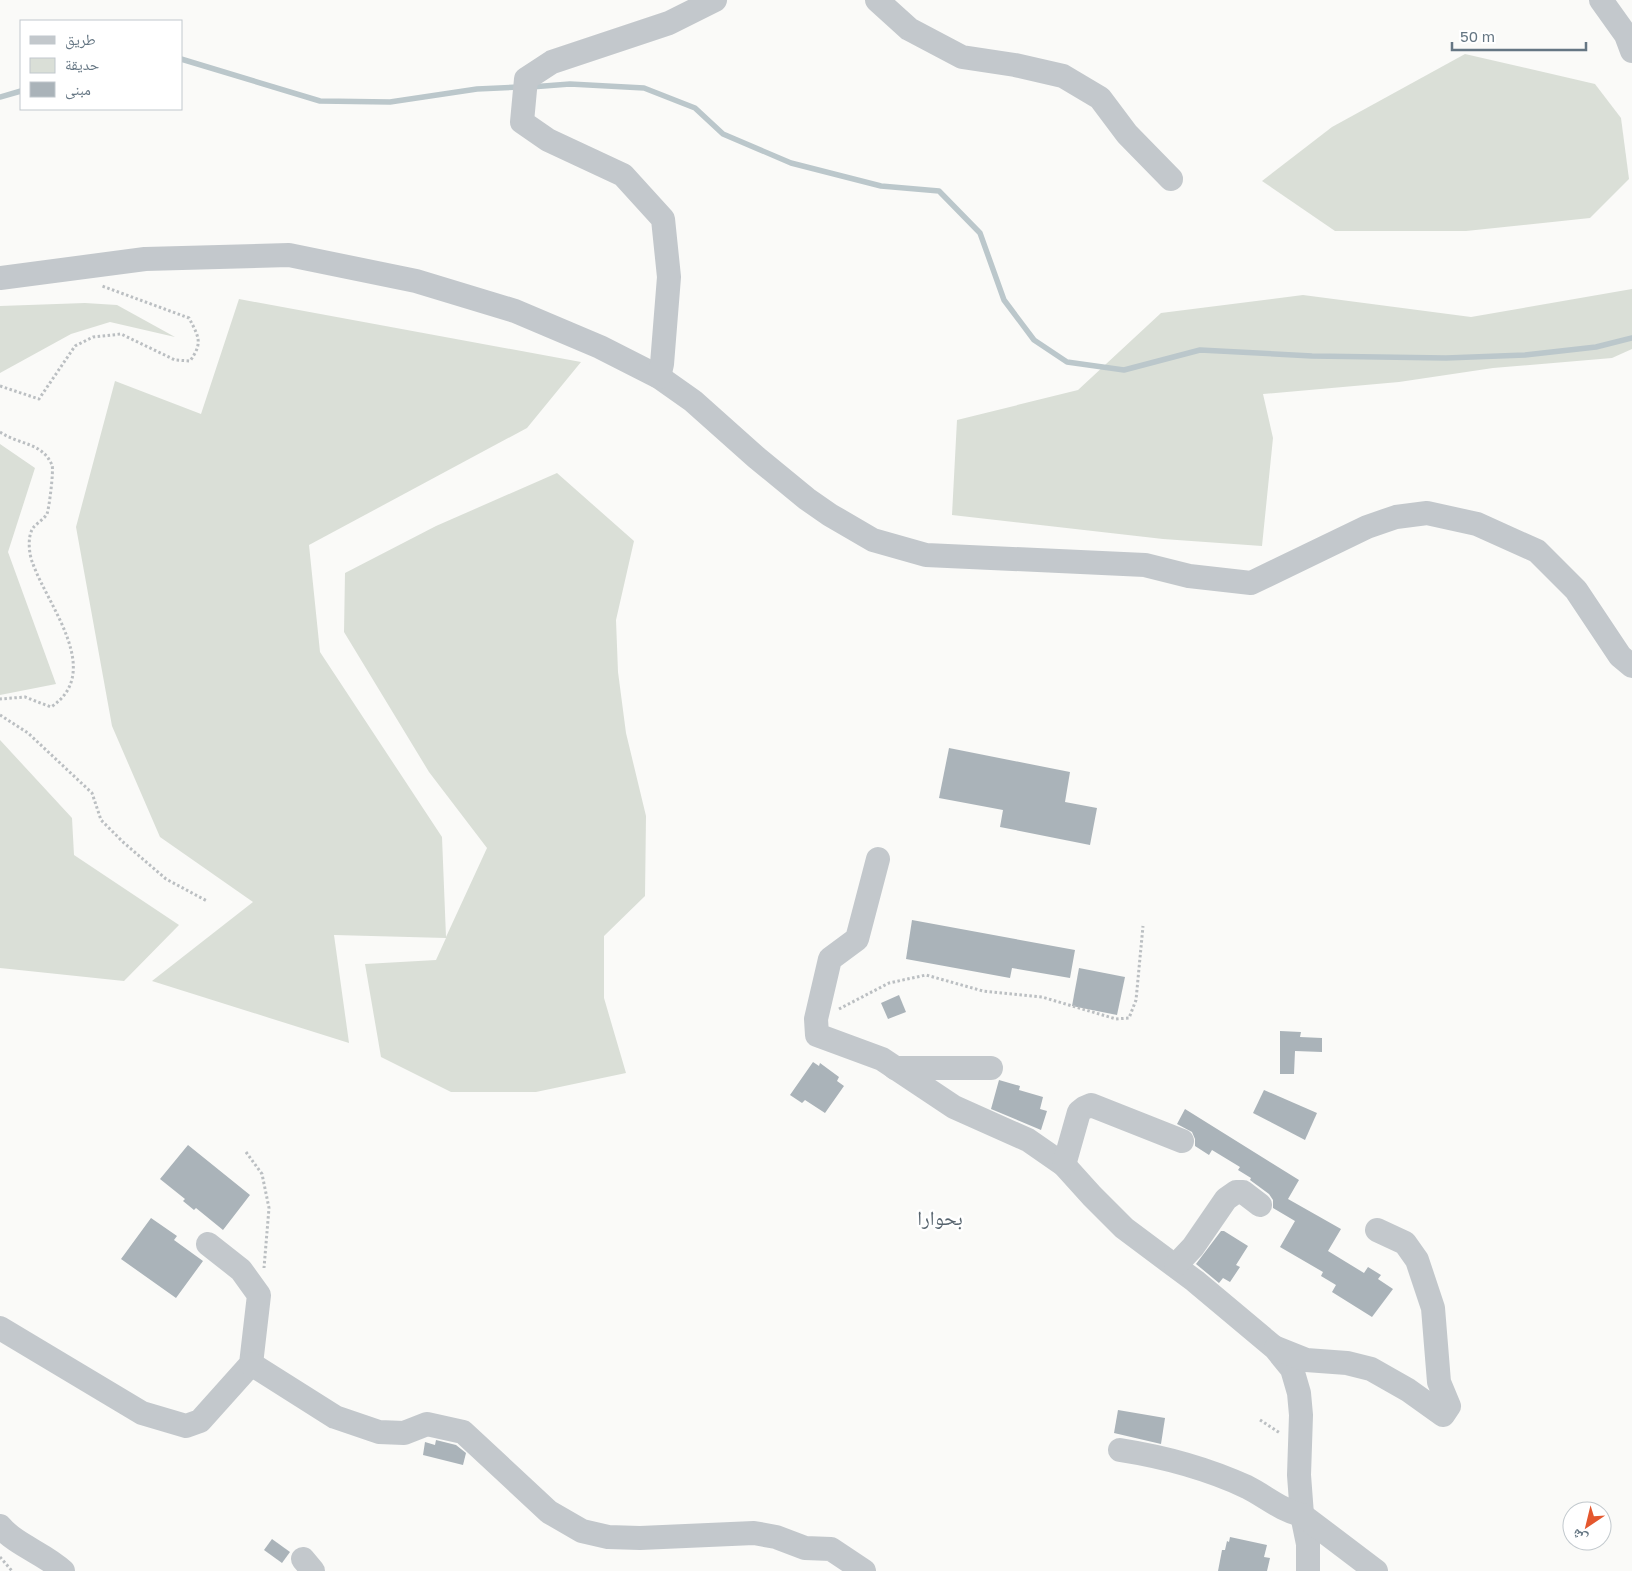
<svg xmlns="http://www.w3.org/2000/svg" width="1632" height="1571" viewBox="0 0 1632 1571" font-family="'Golos Text','Noto Naskh Arabic',sans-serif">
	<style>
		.green { fill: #dadfd7 }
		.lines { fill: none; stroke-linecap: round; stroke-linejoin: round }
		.stream { stroke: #bbc7cb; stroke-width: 5.5 }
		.building { fill: #aab3b9 }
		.path { stroke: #bbbfc2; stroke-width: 3; stroke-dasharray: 2.5 2.5; stroke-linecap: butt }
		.minor { stroke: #c3c8cc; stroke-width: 24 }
		.labels { text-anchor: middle; stroke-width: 5; stroke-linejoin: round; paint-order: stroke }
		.quarter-label { font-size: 20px; fill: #57646e; stroke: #fff }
	</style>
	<rect width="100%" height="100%" fill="#fafaf8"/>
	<g class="green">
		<polygon points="1465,54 1595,84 1621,118 1629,179 1590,218 1466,231 1335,231 1262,181 1332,127"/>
		<polygon points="1632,289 1632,349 1612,358 1493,368 1399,382 1263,394 1273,438 1262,546 1163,539 952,515 957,420 1078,390 1161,313 1303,295 1471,317"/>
		<polygon points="239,299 581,362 527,428 309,545 320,652 442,837 446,937 487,848 429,772 344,632 345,573 436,526 557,473 634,541 616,620 618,672 626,733 646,816 645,896 604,936 604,998 626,1073 536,1092 451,1092 381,1057 365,964 436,960 446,938 334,935 349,1043 152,981 253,902 160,837 112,726 76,527 115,381 201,414"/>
		<polygon points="85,303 117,305 175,337 110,322 71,334 0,373 0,306"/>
		<polygon points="0,444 35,468 8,552 56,684 0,695"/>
		<polygon points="0,740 72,818 74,855 179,925 124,981 0,968"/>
	</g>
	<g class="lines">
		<g class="stream">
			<polyline points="181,59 320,101 390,102 477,89 519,87"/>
			<polyline points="531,87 570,84 644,88 695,108 723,134 791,163 881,186 939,191 980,233 1004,300 1034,340 1067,362 1124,370 1200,350 1312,356 1446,358 1525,355 1596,347 1632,338"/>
			<polyline points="0,97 21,91"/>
		</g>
	</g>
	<g class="building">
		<polygon points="949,748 1070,772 1065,802 1097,808 1090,845 1000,827 1003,810 939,798"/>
		<polygon points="912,920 1075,950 1070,978 1012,968 1010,978 906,959"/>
		<polygon points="1079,968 1125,977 1117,1015 1072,1006"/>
		<polygon points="899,995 906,1012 888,1019 881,1003"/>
		<polygon points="1280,1031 1301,1032 1300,1037 1322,1038 1322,1052 1295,1051 1294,1074 1280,1074"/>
		<polygon points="813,1062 819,1066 820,1063 839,1077 837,1081 844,1086 825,1113 805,1100 802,1103 790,1095"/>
		<polygon points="999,1080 1020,1086 1019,1090 1043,1097 1040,1109 1047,1111 1041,1130 991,1109"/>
		<polygon points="1264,1090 1317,1113 1305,1140 1253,1113"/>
		<polygon points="1185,1109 1299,1180 1288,1199 1341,1229 1328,1251 1364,1273 1368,1267 1381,1275 1378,1279 1393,1289 1372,1317 1332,1292 1336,1285 1321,1276 1323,1272 1280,1247 1295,1221 1273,1208 1273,1200 1269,1194 1250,1180 1251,1178 1238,1170 1240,1167 1212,1150 1209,1155 1195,1146 1195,1139 1192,1132 1177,1124"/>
		<polygon points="188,1145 250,1195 223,1230 196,1208 194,1210 183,1201 185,1199 160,1179"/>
		<polygon points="151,1218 177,1236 174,1240 203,1261 176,1298 121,1259"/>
		<polygon points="1221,1231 1224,1231 1248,1246 1236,1265 1240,1267 1230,1282 1223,1278 1219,1283 1196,1264"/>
		<polygon points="1118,1410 1165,1418 1161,1444 1114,1433"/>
		<polygon points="436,1440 456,1445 466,1453 463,1465 423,1455 425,1442 435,1445"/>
		<polygon points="1230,1537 1267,1545 1264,1557 1270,1558 1267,1571 1218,1571 1222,1550 1225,1550 1227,1541 1229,1542"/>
		<polygon points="272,1539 290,1552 282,1563 264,1550"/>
	</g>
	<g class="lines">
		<g class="path">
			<path d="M0,386L39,399L75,346L93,337L121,334L175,360L190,361C203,343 199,337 189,318L102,286"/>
			<path d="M0,432C19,445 42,442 52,465C54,470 49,509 47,514C44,519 37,523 33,528C27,537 29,555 33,564C48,606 104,672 51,707L25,697L0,699"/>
			<polyline points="0,715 28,733 92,793 101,820 123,842 166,879 207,901"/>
			<polyline points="839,1009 889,983 926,975 983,991 1042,997 1116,1019 1129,1018 1136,1000 1143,926"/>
			<polyline points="246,1152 262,1174 269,1208 264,1268"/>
			<polyline points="1260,1420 1280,1433"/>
			<polyline points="0,1557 12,1571"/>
		</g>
		<g class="minor">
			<polyline points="877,0 909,29 962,57 1015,65 1063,76 1100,98 1127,134 1171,179"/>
			<polyline points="1601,0 1626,35 1632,51"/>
			<polyline points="0,278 145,259 289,255 416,281 515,311 600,347 659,377 693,401 757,458 807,499 830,515 873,540 926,555 1145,565 1189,576 1251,583 1367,527 1396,517 1427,513 1477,524 1537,551 1576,590 1620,656 1632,666"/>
			<polyline points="659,377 662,364 669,277 663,219 623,175 548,140 522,122 526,79 552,62 669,23 715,0"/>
			<polyline points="878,859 857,939 830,959 816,1019 817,1035 882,1059 954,1107 1028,1140 1064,1165 1092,1196 1124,1228 1195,1281 1275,1348 1292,1369 1299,1393 1301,1415 1299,1475 1302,1515 1308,1544 1308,1571"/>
			<polyline points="895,1068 991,1068"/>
			<polyline points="1064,1165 1079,1112 1084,1108 1091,1105 1182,1141"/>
			<polyline points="1176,1265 1193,1247 1226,1199 1236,1192 1243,1192 1260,1205"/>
			<polyline points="0,1328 142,1413 186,1426 200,1421 251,1364 259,1295 241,1270 208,1244"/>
			<polyline points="1276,1348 1306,1360 1347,1363 1371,1369 1408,1390 1443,1415 1449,1406 1439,1382 1433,1308 1417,1260 1405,1243 1377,1230"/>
			<polyline points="251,1364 335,1417 379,1432 404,1433 427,1424 463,1432 549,1512 582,1531 608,1537 640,1538 754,1533 776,1537 805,1548 831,1549 864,1571"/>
			<path d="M1120,1450C1165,1457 1206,1468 1247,1487C1265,1496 1282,1511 1302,1515L1376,1571"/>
			<path d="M0,1526C17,1546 44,1553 63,1571"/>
			<polyline points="303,1559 313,1571"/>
		</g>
	</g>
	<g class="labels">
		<g class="quarter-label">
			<text x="940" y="1225">بحوارا</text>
		</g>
	</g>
	<rect x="20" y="20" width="162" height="90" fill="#ffffff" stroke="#c1c8cd"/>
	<rect x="30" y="36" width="25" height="8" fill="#c3c8cc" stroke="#c1c8cd"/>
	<text x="65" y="45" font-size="15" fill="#657683">طريق</text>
	<rect x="30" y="58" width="25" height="15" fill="#dadfd7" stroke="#c1c8cd"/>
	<text x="65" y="70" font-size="15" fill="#657683">حديقة</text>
	<rect x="30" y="82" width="25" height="15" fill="#aab3b9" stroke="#c1c8cd"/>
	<text x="65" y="95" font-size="15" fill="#657683">مبنى</text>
	<g transform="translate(1587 1526) rotate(215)"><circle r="24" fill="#ffffff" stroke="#c1c8cd"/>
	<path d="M0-4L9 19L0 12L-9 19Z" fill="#e4572e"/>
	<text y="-8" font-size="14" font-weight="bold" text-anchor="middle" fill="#657683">ش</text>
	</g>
	<path d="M1452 42v8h134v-8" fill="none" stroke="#657683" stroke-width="2.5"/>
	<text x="1460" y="42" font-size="15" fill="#657683" stroke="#ffffff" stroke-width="4" paint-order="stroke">50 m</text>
</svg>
